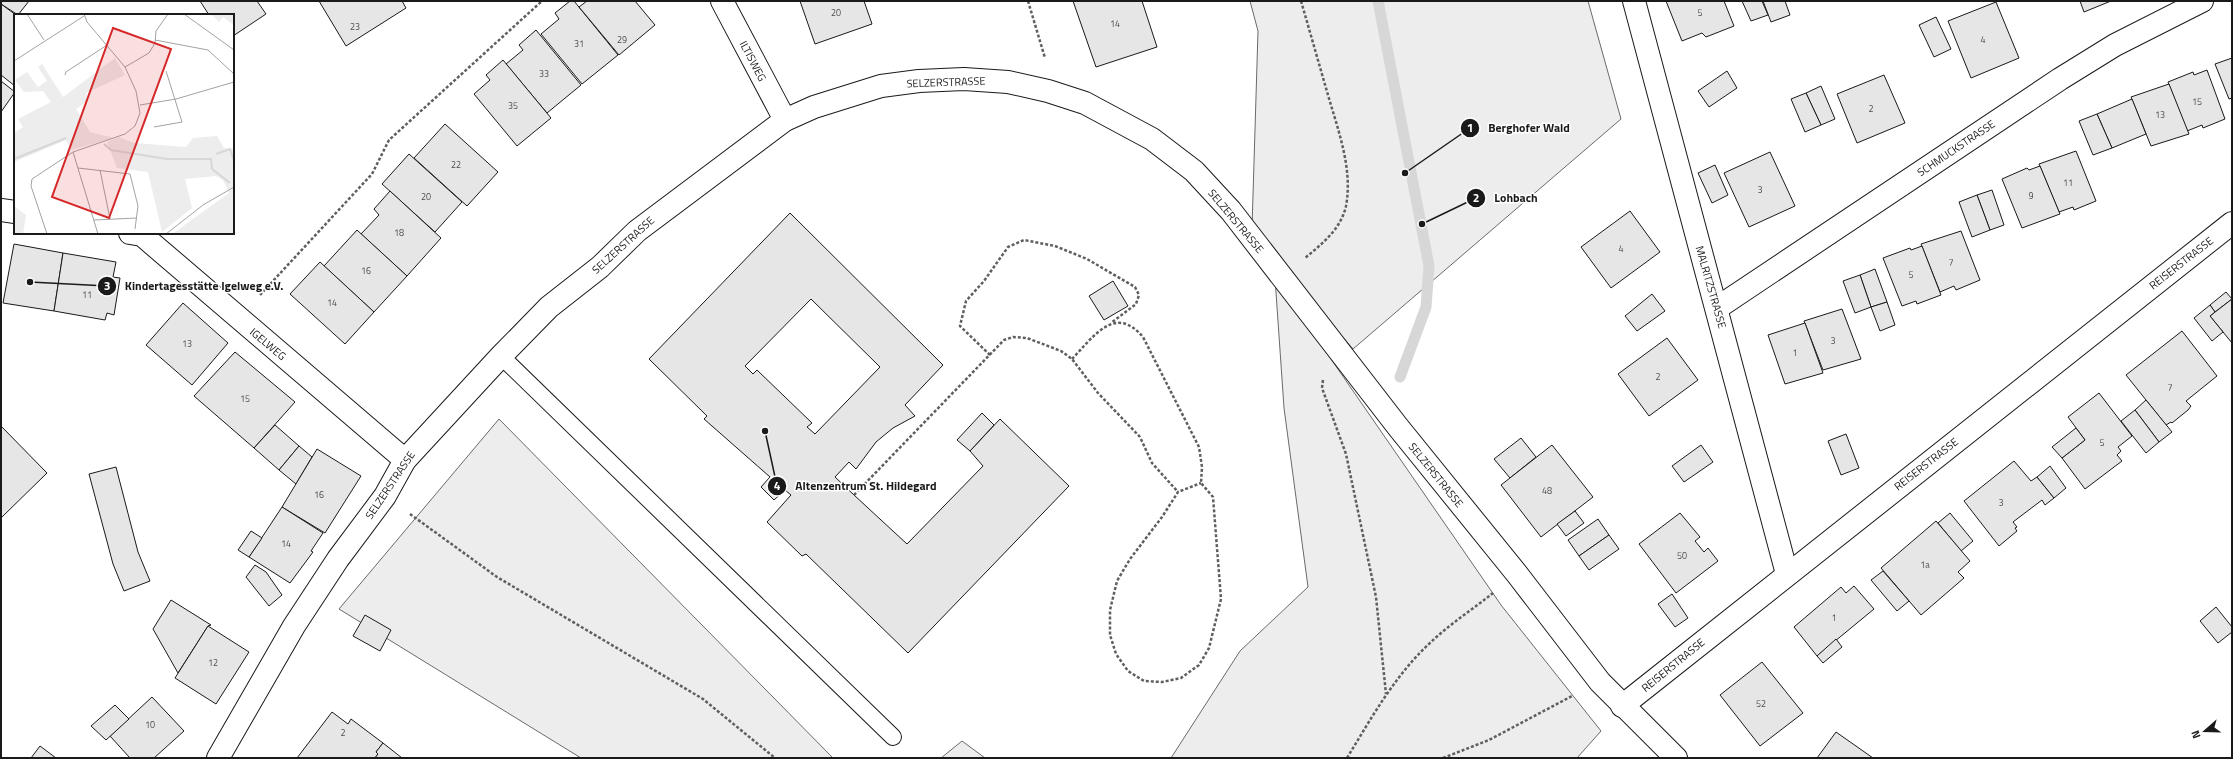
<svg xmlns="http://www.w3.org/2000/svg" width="2233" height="759" viewBox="0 0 2233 759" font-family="'Titillium Web',sans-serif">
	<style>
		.green { fill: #ededed; stroke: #6a6a6a }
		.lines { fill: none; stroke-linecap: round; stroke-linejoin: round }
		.stream { stroke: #d7d7d7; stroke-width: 11 }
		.building { fill: #e6e6e6; stroke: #1a1a1a; fill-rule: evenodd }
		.lane-casing { stroke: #1a1a1a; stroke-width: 18 }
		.street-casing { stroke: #1a1a1a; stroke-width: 24 }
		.path { stroke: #5f5f5f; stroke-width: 2.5; stroke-dasharray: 3 2; stroke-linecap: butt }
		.lane { stroke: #fff; stroke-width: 16 }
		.street { stroke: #fff; stroke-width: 22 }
		.labels { text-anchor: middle; stroke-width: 3; stroke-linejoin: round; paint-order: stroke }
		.number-label { font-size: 9px; fill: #4d4d4d }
		.street-label { font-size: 11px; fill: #1a1a1a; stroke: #fff }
		.inset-river { fill: none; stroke: #d7d7d7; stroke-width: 2 }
		.inset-road { fill: none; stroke: #a3a3a3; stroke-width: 1 }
		.view { fill: #d62828; fill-opacity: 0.15; stroke: #d62828; stroke-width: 2 }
		.inset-edge { fill: none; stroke: #1a1a1a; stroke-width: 2 }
		.leader { fill: none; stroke: #1a1a1a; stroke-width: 1.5 }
		.callout-dot { fill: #1a1a1a; stroke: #fff; stroke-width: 1.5 }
		.mark-label { font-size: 12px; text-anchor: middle; font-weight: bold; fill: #fff }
		.callout-label { font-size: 12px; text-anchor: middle; font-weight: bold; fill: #1a1a1a; stroke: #fff; stroke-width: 3; stroke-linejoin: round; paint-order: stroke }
	</style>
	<rect width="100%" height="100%" fill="#fff"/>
	<g class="green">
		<polygon points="1250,1 1588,1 1621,119 1353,349 1280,264 1252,228 1258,31"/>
		<polygon points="1275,278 1501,605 1601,731 1577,758 1171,758 1240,651 1308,587 1284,408"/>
		<polygon points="499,419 833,758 581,758 339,609"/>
		<polygon points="962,741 985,758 941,758"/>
	</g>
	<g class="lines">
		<polyline class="stream" points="1378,1 1429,266 1426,307 1400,377"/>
	</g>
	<g class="building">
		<polygon points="1,1 29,1 18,15 1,4"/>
		<polygon points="200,1 257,1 266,14 233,36 233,15 209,15"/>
		<polygon points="319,1 402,1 406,8 346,46"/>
		<polygon points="570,1 574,1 618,55 582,84 541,34 559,19 555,13"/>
		<polygon points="587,1 635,1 655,25 619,55 579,7"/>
		<polygon points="800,1 864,1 872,24 815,44"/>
		<polygon points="1073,1 1142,1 1157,47 1096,67"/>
		<polygon points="1666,1 1724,1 1734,26 1706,37 1702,33 1682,41"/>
		<polygon points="1742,1 1762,1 1768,15 1751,21"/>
		<polygon points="1763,1 1785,1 1790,15 1771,22"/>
		<polygon points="2080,1 2111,1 2084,12"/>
		<polygon points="1996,2 2019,58 1971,78 1948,21"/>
		<polygon points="1,4 16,15 15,86 1,75"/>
		<polygon points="1936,17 1951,49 1934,57 1919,25"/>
		<polygon points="536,30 581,85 547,113 506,64 523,50 519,45"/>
		<polygon points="2232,58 2232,98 2229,99 2215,64"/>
		<polygon points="503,60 551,118 517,146 474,94 490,80 486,75"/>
		<polygon points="2207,70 2225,119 2203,128 2202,125 2187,131 2168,82 2193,72 2194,75"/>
		<polygon points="1727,71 1737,88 1709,107 1698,91"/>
		<polygon points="1884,75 1905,123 1857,143 1837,94"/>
		<polygon points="1,81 15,92 1,112"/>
		<polygon points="2169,84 2189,134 2151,146 2131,97"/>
		<polygon points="1821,86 1835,119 1821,125 1806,93"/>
		<polygon points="1806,93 1821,125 1805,132 1791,99"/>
		<polygon points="2132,99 2146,134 2112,148 2097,114"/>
		<polygon points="2097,114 2112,148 2093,155 2079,121"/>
		<polygon points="445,124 498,172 467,206 414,158"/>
		<polygon points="2076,151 2096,201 2074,210 2073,207 2059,212 2039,164"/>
		<polygon points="1770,152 1795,206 1749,227 1724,173"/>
		<polygon points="409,154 462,202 435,232 382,184"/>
		<polygon points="1715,165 1728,195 1712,203 1698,173"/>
		<polygon points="2040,166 2060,214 2022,228 2002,179 2027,168 2029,170"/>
		<polygon points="1992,190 2004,225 1990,230 1977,195"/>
		<polygon points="390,191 441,238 407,276 361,234 379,215 374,209"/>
		<polygon points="1977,195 1990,230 1972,237 1959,202"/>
		<polygon points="1630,211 1660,252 1611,288 1581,247"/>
		<path d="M790,213L943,365L905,405L915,416L893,428L876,442L856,469L849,462L835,477L854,495L907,544L983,466L970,451L1000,419L1069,486L908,653L806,554L802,556L767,522L791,495L785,490L774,500L761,487L770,477L704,419L707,416L649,359ZM811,299L880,367L815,434L807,427L812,423L757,370L753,374L745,366Z"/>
		<polygon points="357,230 407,276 374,312 324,266"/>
		<polygon points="1961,231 1980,280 1956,290 1954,286 1940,292 1921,244"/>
		<polygon points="14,244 63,253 54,311 3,303"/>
		<polygon points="1922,246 1941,295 1917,304 1916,301 1902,306 1883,258 1910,248 1911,250"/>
		<polygon points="63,253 116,262 113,277 120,278 114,315 107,313 105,320 54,311"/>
		<polygon points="320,262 374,312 345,344 290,294"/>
		<polygon points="1875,269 1887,302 1871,307 1860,275"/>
		<polygon points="1860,275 1871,307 1855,313 1843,281"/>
		<polygon points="1113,281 1128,306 1104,320 1089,296"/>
		<polygon points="2226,292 2232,299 2215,312 2210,305"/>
		<polygon points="1652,294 1665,311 1637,331 1625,316"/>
		<polygon points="2232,299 2232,343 2210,316"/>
		<polygon points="1887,302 1895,325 1880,331 1871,307"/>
		<polygon points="183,303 228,343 192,385 146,345"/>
		<polygon points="2210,305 2215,312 2210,316 2223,332 2212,341 2194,318"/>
		<polygon points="1842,309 1861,359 1823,370 1804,321"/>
		<polygon points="1805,323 1823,373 1785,384 1768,335"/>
		<polygon points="2182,331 2217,376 2186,401 2191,406 2188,410 2172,423 2171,422 2166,425 2126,375"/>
		<polygon points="1667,338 1698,380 1649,416 1618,374"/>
		<polygon points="235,352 295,402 254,448 194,396"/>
		<polygon points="2099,393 2132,436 2118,447 2121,451 2117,455 2122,461 2085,489 2062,458 2085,440 2068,417"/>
		<polygon points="2146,400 2172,432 2159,442 2135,410"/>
		<polygon points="2135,410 2159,442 2146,453 2121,421"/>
		<polygon points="982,413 994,425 970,451 957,440"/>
		<polygon points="275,425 299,446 279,470 254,448"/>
		<polygon points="1,426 47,473 1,518"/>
		<polygon points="2076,428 2085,440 2062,458 2052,447"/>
		<polygon points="1846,434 1859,468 1841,475 1828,441"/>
		<polygon points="1521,438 1536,457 1510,478 1494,459"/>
		<polygon points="1552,445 1593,497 1541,537 1501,485"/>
		<polygon points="1701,445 1713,462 1684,482 1672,466"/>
		<polygon points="299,446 312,457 296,484 279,470"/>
		<polygon points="317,449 361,476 325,533 282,507"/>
		<polygon points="2014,461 2031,481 2037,477 2054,498 2045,505 2042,500 2013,522 2017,527 2015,528 2017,531 1999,546 1964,501"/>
		<polygon points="2050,466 2066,488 2054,498 2037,477"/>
		<polygon points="116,467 138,552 150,581 124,591 113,564 89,474"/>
		<polygon points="282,507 323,533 311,551 313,552 290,583 249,557"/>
		<polygon points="1575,511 1584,523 1566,536 1557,524"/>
		<polygon points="1680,513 1700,537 1695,541 1704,552 1708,548 1718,561 1676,593 1639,544"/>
		<polygon points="1950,513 1973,541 1961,551 1938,523"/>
		<polygon points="1598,519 1609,535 1579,556 1568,540"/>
		<polygon points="1936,521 1970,561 1958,572 1964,578 1921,615 1881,568"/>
		<polygon points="251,531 262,538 249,557 238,550"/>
		<polygon points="1609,535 1619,549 1589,570 1579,556"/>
		<polygon points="255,565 266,572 282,595 269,606 246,577"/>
		<polygon points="1883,571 1909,601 1897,611 1871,580"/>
		<polygon points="1854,586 1874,609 1817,656 1794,627 1841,587 1846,593"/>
		<polygon points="1672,594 1688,618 1675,627 1658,604"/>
		<polygon points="171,600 211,625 208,626 178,673 153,629"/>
		<polygon points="2216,607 2232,627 2232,632 2218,643 2200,621"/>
		<polygon points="365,615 391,630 380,651 353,636"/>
		<polygon points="208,626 249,652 216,704 175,678"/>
		<polygon points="1836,639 1842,647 1823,663 1817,656"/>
		<polygon points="1762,662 1803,713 1760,746 1720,695"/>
		<polygon points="152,697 184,731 154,758 130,758 110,736"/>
		<polygon points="115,705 129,719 106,740 91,726"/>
		<polygon points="332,712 348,724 351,719 383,743 376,752 378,754 375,758 297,758"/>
		<polygon points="1836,732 1873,758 1817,758"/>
		<polygon points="383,743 402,758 375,758 378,754 376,752"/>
		<polygon points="40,746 56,758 31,758"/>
	</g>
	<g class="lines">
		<defs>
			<polyline id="lane" points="501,356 893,737"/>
			<g id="street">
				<polyline points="722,1 785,120"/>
				<polyline points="1634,1 1787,574"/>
				<polyline points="1,210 15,212"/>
				<polyline points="130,233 142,235 405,460"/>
				<polyline points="1717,308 2060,79 2115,45 2202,1"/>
				<polyline points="1622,706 2232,223"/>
				<polyline points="218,758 294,626 338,559 385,496 405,460 501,356 549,307 600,267 637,231 785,120 814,107 881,86 919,81 964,79 1008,82 1048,91 1085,103 1152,139 1194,171 1231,211 1398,427 1517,574 1600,682 1676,758"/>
			</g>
		</defs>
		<use href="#lane" class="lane-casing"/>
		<use href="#street" class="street-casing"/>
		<g class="path">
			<polyline points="1028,1 1045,58"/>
			<path d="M1301,1C1310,32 1319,64 1328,95C1338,130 1353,169 1346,206C1341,229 1322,244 1305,258"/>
			<polyline points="260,295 372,174 389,140 542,1"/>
			<polyline points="990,355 960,326 966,301 984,281 1008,247 1024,240 1055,246 1087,259 1135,287 1139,295 1136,304 1111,323"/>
			<path d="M1072,359C1094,336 1115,304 1143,337L1199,447L1202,467L1201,483L1213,497L1221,599L1209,648L1199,665L1181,678L1162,682L1144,681L1128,671L1116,654L1110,635V610L1117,581L1130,559L1162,517L1178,492L1201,483"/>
			<polyline points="1323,380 1322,388 1346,454 1376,597 1386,694"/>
			<polyline points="854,495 1004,340 1013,337 1027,338 1061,351 1072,359 1098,393 1140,437 1152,463 1178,492"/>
			<polyline points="410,514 497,577 703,699 775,758"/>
			<path d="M1347,758C1372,717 1395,675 1431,642C1450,624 1473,609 1493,593"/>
			<polyline points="1443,758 1489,740 1572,696"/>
		</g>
		<use href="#lane" class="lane"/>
		<use href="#street" class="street"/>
	</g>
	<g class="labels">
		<g class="number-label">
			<text x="836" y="16">20</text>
			<text x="1700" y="16">5</text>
			<text x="1115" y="27">14</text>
			<text x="355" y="30">23</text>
			<text x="622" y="43">29</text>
			<text x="1983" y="43">4</text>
			<text x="579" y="47">31</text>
			<text x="544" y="77">33</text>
			<text x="2197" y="105">15</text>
			<text x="513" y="109">35</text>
			<text x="1871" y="112">2</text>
			<text x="2160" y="118">13</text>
			<text x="456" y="168">22</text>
			<text x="2068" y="186">11</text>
			<text x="1760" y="193">3</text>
			<text x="2031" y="199">9</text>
			<text x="426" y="200">20</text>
			<text x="399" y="236">18</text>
			<text x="1621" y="252">4</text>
			<text x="1951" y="266">7</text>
			<text x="366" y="274">16</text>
			<text x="1911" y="278">5</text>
			<text x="87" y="298">11</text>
			<text x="332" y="306">14</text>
			<text x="1833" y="344">3</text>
			<text x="187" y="347">13</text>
			<text x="1795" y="356">1</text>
			<text x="1658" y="380">2</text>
			<text x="2170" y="391">7</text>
			<text x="245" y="402">15</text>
			<text x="2102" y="446">5</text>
			<text x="1547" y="494">48</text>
			<text x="319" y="498">16</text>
			<text x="2001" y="506">3</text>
			<text x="286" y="547">14</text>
			<text x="1682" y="559">50</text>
			<text x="1925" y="568">1a</text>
			<text x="1834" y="621">1</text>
			<text x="213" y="666">12</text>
			<text x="1761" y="707">52</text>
			<text x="150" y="728">10</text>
			<text x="343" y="736">2</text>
		</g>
		<g class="street-label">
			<text transform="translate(753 61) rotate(62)" y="4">ILTISWEG</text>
			<text transform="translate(946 82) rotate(-2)" y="4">SELZERSTRASSE</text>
			<text transform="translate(1956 148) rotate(-34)" y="4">SCHMUCKSTRASSE</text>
			<text transform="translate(1236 221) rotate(50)" y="4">SELZERSTRASSE</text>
			<text transform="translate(623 245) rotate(-42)" y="4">SELZERSTRASSE</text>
			<text transform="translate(2181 263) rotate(-38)" y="4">REISERSTRASSE</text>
			<text transform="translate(1711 287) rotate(74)" y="4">MALRITZSTRASSE</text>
			<text transform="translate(268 344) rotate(40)" y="4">IGELWEG</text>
			<text transform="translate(1926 464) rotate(-38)" y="4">REISERSTRASSE</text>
			<text transform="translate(1436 475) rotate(51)" y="4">SELZERSTRASSE</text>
			<text transform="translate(390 485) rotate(-56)" y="4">SELZERSTRASSE</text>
			<text transform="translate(1673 665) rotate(-39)" y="4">REISERSTRASSE</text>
		</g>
	</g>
	<g transform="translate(14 14)">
		<rect width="220" height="220" fill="#fff"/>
		<path d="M197,0H220V7L218,10L209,3L205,8ZM101,44L111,61L72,79L74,87L62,95L76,118L100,124L57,136L52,126L0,148V119L9,113L4,105L37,88L29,77L10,78L1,66L13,58L24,73L33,67L24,53L28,50L49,83ZM203,122L210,134L220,135V220H158L215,179L209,166L202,162L171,165L178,194L148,218L134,158L103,154L93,128L105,123L120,129L172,133L179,124ZM0,192L12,201L9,220H0Z" fill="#ededed"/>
		<path class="inset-river" d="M90,130L97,136L153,145H197L198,155L216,169M202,140L216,135L220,147M0,145L52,124"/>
		<path class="inset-road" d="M13,0L30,26M170,0L220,36M141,26L194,36L220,60M0,47L70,2M111,53L135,39L141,29L142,17L154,0M51,61L52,58L93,31M126,91L162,85L220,68M140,113L168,108L152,57M59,138L84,220M64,154L116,160L124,192L121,215M86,156L96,205M80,206L123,204M33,220L17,172L18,165L59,138L111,120L121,112L126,99L122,77L111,53L73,8L70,0M152,220L189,191L220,173"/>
		<path class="view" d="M99,14L157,35L95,204L38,183Z"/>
		<rect width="220" height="220" class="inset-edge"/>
	</g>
	<path class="leader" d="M1405 173L1470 128M1422 224L1476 198M30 282L107 286M765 431L777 486"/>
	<g class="callout-dot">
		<circle cx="1405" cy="173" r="4"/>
		<circle cx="1422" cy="224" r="4"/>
		<circle cx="30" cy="282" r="4"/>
		<circle cx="765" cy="431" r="4"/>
		<circle cx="1470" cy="128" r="10"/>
		<circle cx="1476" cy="198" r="10"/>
		<circle cx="107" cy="286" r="10"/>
		<circle cx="777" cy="486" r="10"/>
	</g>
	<g class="mark-label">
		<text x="1470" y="132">1</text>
		<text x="1476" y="202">2</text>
		<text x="107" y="290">3</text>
		<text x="777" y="490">4</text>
	</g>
	<g class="callout-label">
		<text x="1529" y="132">Berghofer Wald</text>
		<text x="1516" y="202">Lohbach</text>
		<text x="204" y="290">Kindertagesstätte Igelweg e.V.</text>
		<text x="866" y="490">Altenzentrum St. Hildegard</text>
	</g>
	<rect width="2233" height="759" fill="none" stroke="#1a1a1a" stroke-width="4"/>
	<g transform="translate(2205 731) rotate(250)" stroke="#ffffff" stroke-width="3" paint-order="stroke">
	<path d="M0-3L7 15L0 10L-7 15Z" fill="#1a1a1a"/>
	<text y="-6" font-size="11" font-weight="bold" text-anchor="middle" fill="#1a1a1a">N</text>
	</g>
</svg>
